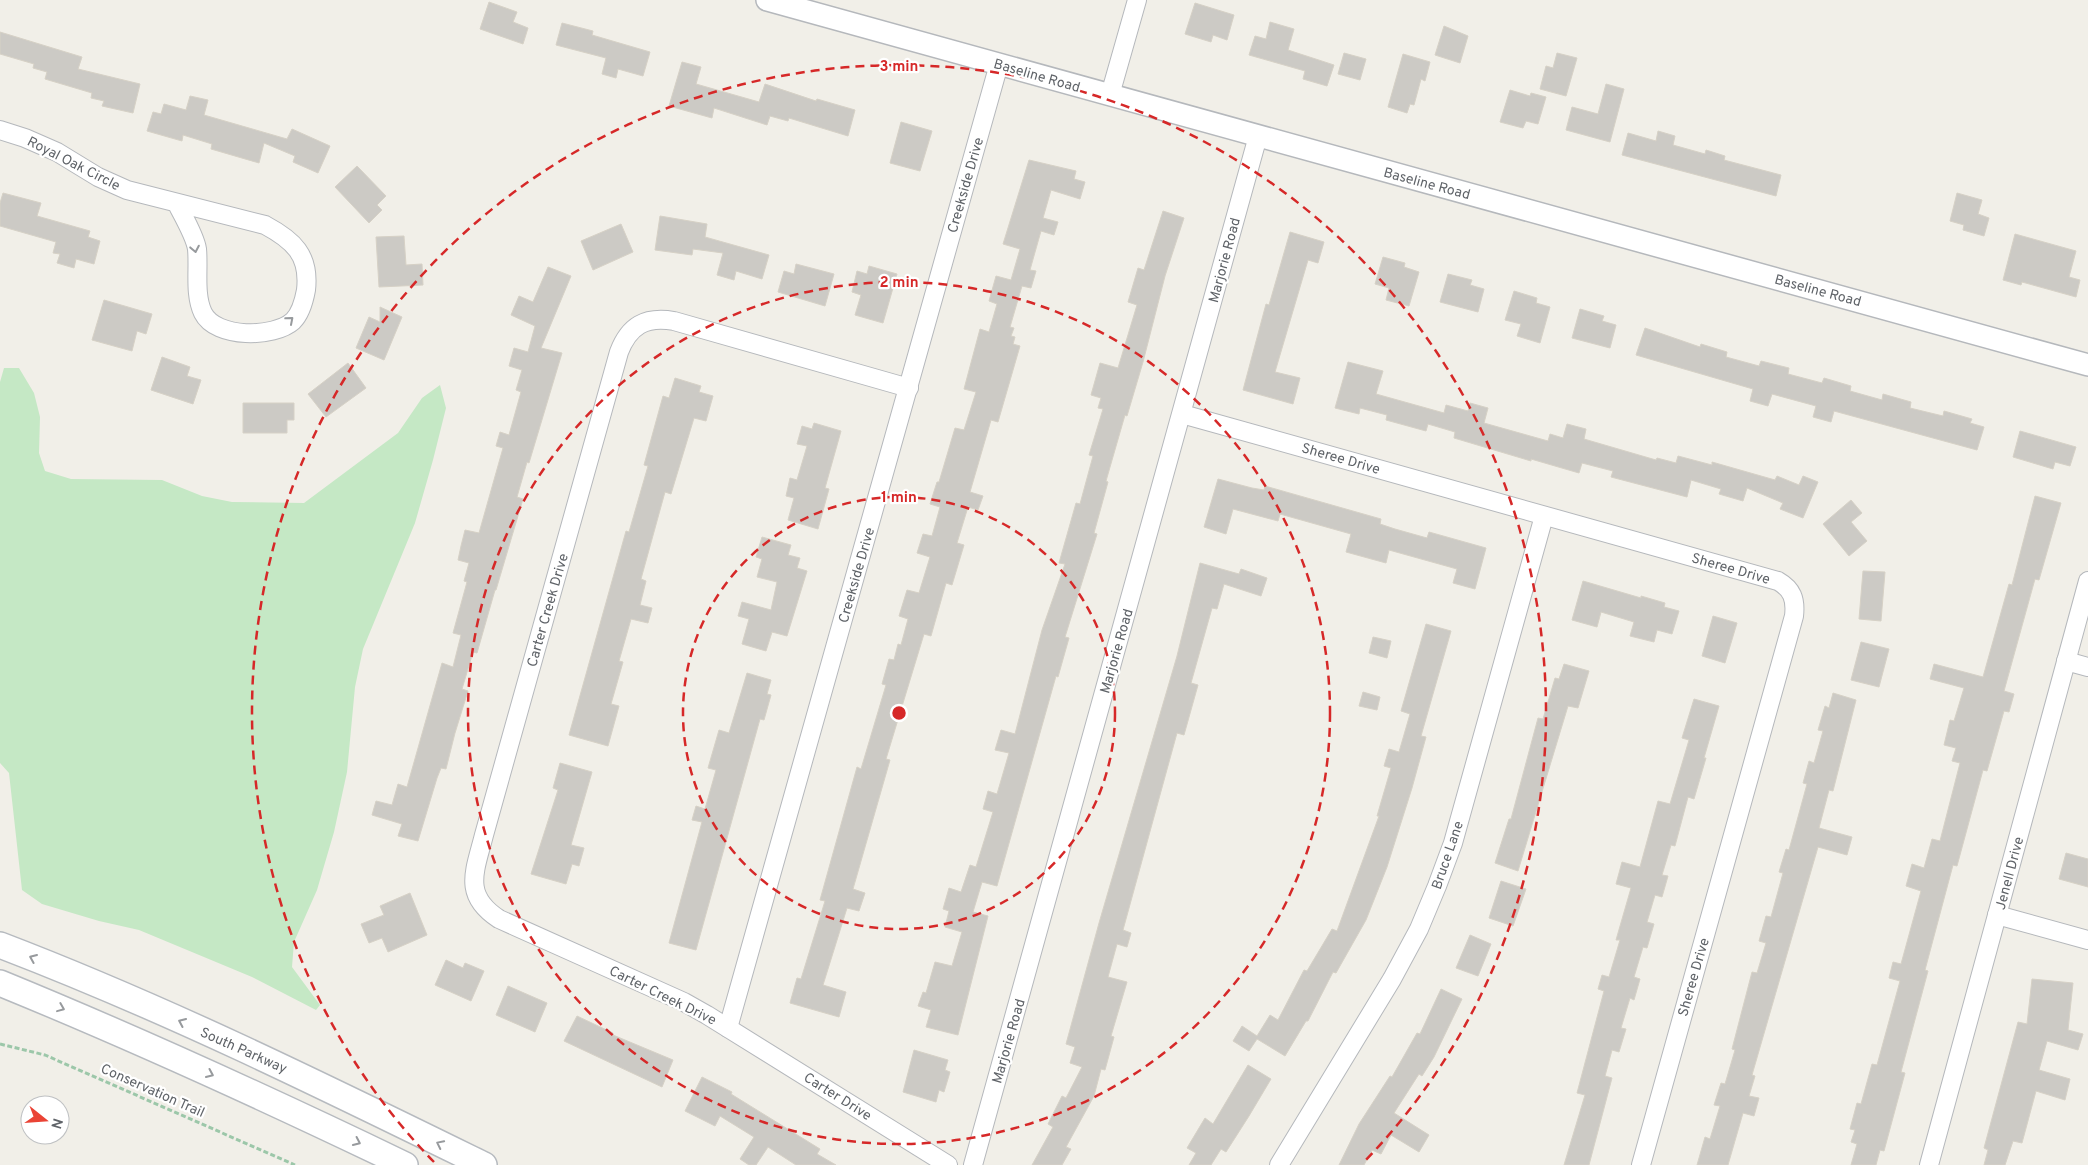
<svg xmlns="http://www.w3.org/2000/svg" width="2088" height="1165" viewBox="0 0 2088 1165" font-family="Overpass,sans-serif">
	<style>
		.green { fill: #c5e8c5 }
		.building { fill: #cccac5; stroke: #d6d1c6 }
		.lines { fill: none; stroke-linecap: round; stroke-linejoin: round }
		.minor-casing { stroke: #b5b8bc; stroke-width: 20 }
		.tertiary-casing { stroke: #b5b8bc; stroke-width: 24 }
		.secondary-casing { stroke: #b6babf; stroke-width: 28 }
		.path { stroke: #9cc7a9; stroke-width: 3; stroke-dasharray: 5 2.5; stroke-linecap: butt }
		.minor { stroke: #fff; stroke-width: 18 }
		.tertiary { stroke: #fff; stroke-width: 21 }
		.secondary { stroke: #fff; stroke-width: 25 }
		.oneway { stroke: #979a9d }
		.ring { fill: none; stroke: #d62828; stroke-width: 2.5; stroke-dasharray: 9 6 }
		.labels { text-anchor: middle; stroke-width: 4.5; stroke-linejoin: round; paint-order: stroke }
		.street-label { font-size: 14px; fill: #5f6368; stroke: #fff }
		.centre { fill: #d62828; stroke: #fff; stroke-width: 2.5 }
		.ring-label { font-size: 15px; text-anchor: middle; font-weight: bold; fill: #d62828; stroke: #fff; stroke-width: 4.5; stroke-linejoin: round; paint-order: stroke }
	</style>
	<rect width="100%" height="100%" fill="#f1efe8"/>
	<polygon class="green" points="4,368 19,368 34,393 40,417 39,453 45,471 71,479 162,480 202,496 232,502 304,503 398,433 422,398 440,385 446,408 433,460 415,523 363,649 355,687 347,772 334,832 317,890 294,942 292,967 320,1005 316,1010 252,977 139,930 99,921 42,904 22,890 9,773 0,763 0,382"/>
	<g class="building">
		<polygon points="489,2 517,12 513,22 528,28 523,44 480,29"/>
		<polygon points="1195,3 1234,15 1227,40 1213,35 1211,42 1185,34"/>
		<polygon points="1270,22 1294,29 1288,50 1334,65 1327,86 1303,79 1305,71 1249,55 1255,36 1266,39"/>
		<polygon points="562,23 593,31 592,35 650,52 643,76 618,69 616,78 602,74 606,58 556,45"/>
		<polygon points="1444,26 1468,36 1460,63 1435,55"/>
		<polygon points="0,32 82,57 78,69 140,84 133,113 102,106 104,101 91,98 92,93 45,79 47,72 33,68 34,64 0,54"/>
		<polygon points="1344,53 1366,59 1360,80 1338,74"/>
		<polygon points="1557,53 1577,58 1566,96 1540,89 1546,66 1553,68"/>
		<polygon points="1403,54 1430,62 1425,81 1421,79 1414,105 1410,104 1407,113 1388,107"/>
		<polygon points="682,62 701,67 696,84 759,102 765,84 816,101 817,99 855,110 848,136 789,118 788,121 770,116 767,125 714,108 712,118 669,106"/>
		<polygon points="1606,84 1624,89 1610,142 1566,130 1572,107 1598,114"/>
		<polygon points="1510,90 1530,96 1531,93 1546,97 1538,124 1526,121 1523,128 1500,122"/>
		<polygon points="190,96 208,100 204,115 287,139 292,129 330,146 318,173 293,162 295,156 264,143 259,163 211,149 212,144 183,135 182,141 147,131 153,112 161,114 164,104 186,110"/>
		<polygon points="901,122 932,131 920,171 890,163"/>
		<polygon points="1658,131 1675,136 1673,145 1705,154 1706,150 1725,156 1724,160 1781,175 1776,196 1622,155 1628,133 1656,141"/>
		<polygon points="1029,160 1076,171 1074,179 1085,182 1080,199 1051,190 1043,218 1058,222 1054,235 1041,231 1030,270 1036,271 1031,288 1022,286 1010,327 1014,328 1011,336 1015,337 1013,344 1020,346 998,422 991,420 970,492 983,496 978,510 968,507 957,543 964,545 952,585 946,583 931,636 924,634 886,759 890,760 853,889 865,893 859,911 847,908 823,985 846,992 839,1017 790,1003 797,978 801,979 825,901 820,900 857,767 861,769 886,685 882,684 889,659 894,660 898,644 901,645 908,619 899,616 907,590 919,593 930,557 917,553 923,534 932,536 940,507 930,504 937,482 939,482 955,428 964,430 976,392 964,389 980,329 989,332 997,304 989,301 996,276 1011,280 1020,249 1003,244"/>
		<polygon points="357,166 386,196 377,205 382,210 369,223 335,187"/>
		<polygon points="3,193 41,203 37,216 90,231 88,237 100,241 94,264 76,259 74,268 57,263 60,254 53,253 56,242 0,226 0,203"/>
		<polygon points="1957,193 1982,200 1978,214 1989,218 1984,236 1963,230 1964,225 1950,221"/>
		<polygon points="1163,211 1184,218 1165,276 1143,362 1127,416 1125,415 1106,481 1108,482 1094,533 1097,534 1065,637 1069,638 1058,677 1056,676 997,886 982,882 973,912 988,916 958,1035 926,1027 931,1010 918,1006 923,992 926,993 935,962 952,966 962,932 945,927 949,911 943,909 949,888 961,892 970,865 976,867 993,812 983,809 988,791 997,794 1009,753 995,750 1001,730 1015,734 1042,630 1065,564 1059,563 1076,503 1080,504 1093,456 1089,455 1103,409 1098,408 1101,398 1091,395 1100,363 1118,368 1137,305 1128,302 1138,268 1144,270"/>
		<polygon points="660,216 707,224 705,237 769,255 762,279 736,271 734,280 717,275 723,253 693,249 692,255 655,250"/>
		<polygon points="621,224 633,252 593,270 581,241"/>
		<polygon points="1290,232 1324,242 1318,263 1308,260 1275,372 1300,378 1293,404 1243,390 1266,304 1269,305"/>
		<polygon points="2015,234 2076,251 2069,277 2080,280 2076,297 2022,282 2021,285 2003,280"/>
		<polygon points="404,236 406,265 422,264 423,285 379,287 376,237"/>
		<polygon points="1383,257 1405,263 1404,267 1419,272 1409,306 1386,300 1389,288 1375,284"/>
		<polygon points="796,264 834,274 825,306 778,292 784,271 794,274"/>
		<polygon points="869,266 897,274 883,323 855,315 861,295 852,292 857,271 867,274"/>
		<polygon points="548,267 571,276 541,348 562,353 529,463 527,462 517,497 523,499 496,590 495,590 477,653 473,652 462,689 468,691 455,733 446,769 441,768 437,778 418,841 398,836 402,824 372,815 376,801 392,805 398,784 407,787 442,663 453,667 461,635 453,633 467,582 464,581 469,563 458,560 461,546 465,530 479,533 503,448 496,446 500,432 509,435 521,392 516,390 522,370 509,366 514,348 528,352 535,326 511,315 519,296 533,302"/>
		<polygon points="1448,274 1472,280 1470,285 1484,289 1478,312 1440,302"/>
		<polygon points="1514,291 1537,298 1536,303 1550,307 1540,343 1517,336 1521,324 1505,320"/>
		<polygon points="104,300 152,314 146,334 137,331 132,351 92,340"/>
		<polygon points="380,307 402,317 384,360 356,348 369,317 380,322"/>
		<polygon points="1580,309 1604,316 1602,321 1616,325 1610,348 1572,338"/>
		<polygon points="1645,328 1700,347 1701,344 1727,352 1726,357 1759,366 1761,361 1789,368 1788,374 1822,383 1824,378 1851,386 1850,391 1882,400 1883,394 1911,402 1910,408 1943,416 1944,411 1972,419 1970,423 1984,427 1977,450 1834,411 1831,422 1813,417 1816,406 1772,394 1768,406 1750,401 1753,389 1636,355"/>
		<polygon points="162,357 190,367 187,376 201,380 193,404 151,390"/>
		<polygon points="1348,362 1383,371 1376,394 1444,413 1446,405 1468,411 1470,403 1488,408 1484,423 1548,441 1550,434 1563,438 1567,424 1586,429 1584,439 1656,460 1657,458 1676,463 1678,456 1712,465 1712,462 1775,480 1777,476 1799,485 1803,476 1818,482 1803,518 1780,509 1783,503 1747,488 1743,501 1719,494 1721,489 1691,480 1687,497 1611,477 1613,471 1582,463 1579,473 1531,459 1531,461 1454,438 1455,432 1428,424 1426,431 1386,420 1387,415 1360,408 1359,414 1335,408"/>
		<polygon points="348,363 366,388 326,417 308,394"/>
		<polygon points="675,378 701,386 699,392 713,396 706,421 694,418 671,494 665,492 641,579 646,581 640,605 652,608 648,623 631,619 619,661 623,662 611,704 619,706 608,746 569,735 626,531 629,532 648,466 644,465 663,396 669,398"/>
		<polygon points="243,403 294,403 294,420 287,420 287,433 243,433"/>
		<polygon points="814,423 841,431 825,488 829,489 818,529 788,520 794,498 786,496 790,478 797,480 807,446 797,444 802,426 812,429"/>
		<polygon points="2020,431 2076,447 2070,466 2055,462 2053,469 2013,457"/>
		<polygon points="1218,479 1252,488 1264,490 1265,486 1381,519 1380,524 1395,529 1427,538 1429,532 1486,548 1475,589 1453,583 1457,569 1389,550 1386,563 1346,552 1351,534 1280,514 1278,521 1233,509 1226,534 1204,527"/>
		<polygon points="2035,496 2061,503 2039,580 2035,579 2004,691 2014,694 2009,712 2004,711 1987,771 1983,770 1957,866 1953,865 1925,970 1928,971 1901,1072 1905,1073 1884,1151 1880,1150 1876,1165 1851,1165 1857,1144 1851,1142 1855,1130 1850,1129 1857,1103 1861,1104 1872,1064 1877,1065 1900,981 1889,978 1893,962 1901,964 1921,891 1906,886 1912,864 1924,868 1932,839 1940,841 1960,763 1952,761 1956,748 1944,745 1950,720 1954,721 1964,688 1930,679 1934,664 1983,677 2009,584 2012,585"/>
		<polygon points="1851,500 1862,513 1851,522 1867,541 1849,556 1823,524"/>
		<polygon points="762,537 791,545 788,555 800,558 797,568 807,571 787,636 772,632 766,651 742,644 749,619 738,616 742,602 771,610 777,582 757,577 762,559 756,557"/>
		<polygon points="1200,563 1239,574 1241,569 1267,578 1261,596 1224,584 1217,609 1212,608 1191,683 1198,685 1184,735 1177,733 1123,930 1131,933 1127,947 1117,944 1108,977 1127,982 1111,1036 1114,1037 1105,1070 1101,1069 1094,1096 1066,1147 1071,1149 1062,1165 1032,1165 1053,1127 1048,1124 1062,1096 1066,1098 1082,1067 1070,1063 1075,1047 1066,1044 1099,923 1177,656"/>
		<polygon points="1863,571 1885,572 1881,621 1859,619"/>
		<polygon points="1583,581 1641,598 1641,596 1665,603 1664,607 1679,611 1672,634 1657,630 1654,642 1630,636 1634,622 1601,612 1597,627 1572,620"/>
		<polygon points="1713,616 1737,623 1725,663 1702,656"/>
		<polygon points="1426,624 1451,631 1421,736 1426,737 1412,788 1387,867 1366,920 1336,973 1333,972 1308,1021 1306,1021 1285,1056 1257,1039 1249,1051 1233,1041 1242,1026 1257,1036 1270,1015 1278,1020 1304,970 1307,971 1332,929 1337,931 1379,816 1377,816 1391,768 1384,766 1389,749 1399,752 1410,714 1401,711"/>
		<polygon points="1373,637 1391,641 1387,658 1369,653"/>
		<polygon points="1861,642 1889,649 1879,687 1851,680"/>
		<polygon points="1564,664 1589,671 1578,708 1568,706 1518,871 1495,863 1509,819 1511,819 1538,718 1543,719 1555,678 1559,679"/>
		<polygon points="747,673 771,680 767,694 771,695 764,720 760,719 696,950 669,943 702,822 692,820 696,806 705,809 716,770 708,768 719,730 729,733"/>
		<polygon points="1363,692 1380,697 1377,710 1359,706"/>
		<polygon points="1833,693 1856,700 1833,791 1829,790 1819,828 1852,837 1847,855 1818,847 1752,1075 1755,1076 1749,1096 1759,1098 1754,1116 1743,1113 1728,1165 1697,1165 1705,1137 1710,1139 1720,1106 1714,1105 1721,1083 1725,1084 1735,1050 1732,1049 1752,972 1757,973 1766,943 1759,941 1766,916 1771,917 1783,873 1779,872 1786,849 1789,850 1807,784 1803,783 1809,761 1814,763 1823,731 1818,730 1825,706 1829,708"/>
		<polygon points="1694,699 1719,706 1704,758 1706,758 1694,799 1688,797 1675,846 1671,845 1662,875 1668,876 1662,897 1655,895 1647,922 1654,924 1647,948 1643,947 1634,977 1640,979 1634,1000 1630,998 1621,1028 1626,1029 1619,1052 1612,1050 1605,1076 1612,1078 1589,1165 1564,1165 1585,1095 1577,1093 1604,991 1598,989 1602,975 1609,977 1620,940 1616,940 1631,888 1616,884 1622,862 1640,867 1658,801 1670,804 1689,740 1682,738"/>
		<polygon points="560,763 592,772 571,845 584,848 579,866 572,864 566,884 531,874 558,790 553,788"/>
		<polygon points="2066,853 2088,859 2088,887 2059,879"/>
		<polygon points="1501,881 1526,889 1513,926 1489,918"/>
		<polygon points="410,893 427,935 388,952 382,938 369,943 361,924 384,915 380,906"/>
		<polygon points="1470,935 1491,944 1478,976 1456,968"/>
		<polygon points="446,960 463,968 465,963 484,971 471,1001 435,985"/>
		<polygon points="2032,979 2073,983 2068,1030 2083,1034 2078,1050 2047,1041 2039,1070 2070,1079 2065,1100 2036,1091 2022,1143 2013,1141 2005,1165 1984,1165 1988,1150 1984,1148 2018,1022 2027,1024"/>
		<polygon points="508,986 547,1003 535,1032 496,1015"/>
		<polygon points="1441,989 1462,999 1434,1057 1422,1076 1419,1074 1394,1113 1429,1135 1419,1152 1391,1135 1381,1154 1372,1150 1364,1165 1339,1165 1359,1124 1390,1076 1392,1077 1417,1033 1420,1034"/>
		<polygon points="577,1016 613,1033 613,1035 673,1060 662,1087 564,1041"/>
		<polygon points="914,1050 948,1060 945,1070 950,1072 944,1092 939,1090 936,1102 903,1092"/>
		<polygon points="1248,1065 1271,1079 1249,1116 1226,1152 1221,1149 1211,1165 1189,1165 1196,1153 1187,1148 1205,1118 1213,1124"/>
		<polygon points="702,1077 732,1092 731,1094 820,1149 817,1154 836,1165 796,1165 768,1147 756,1165 749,1165 740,1159 754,1137 720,1116 715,1126 685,1111"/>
	</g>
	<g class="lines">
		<defs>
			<g id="minor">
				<polyline points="1110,95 1137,0"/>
				<path d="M0,130L25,138L57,152L98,177L127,190L265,225C293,240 310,255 306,290C304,301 301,313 293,321C274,338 216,339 203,313C194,294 199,269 197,249C195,236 183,216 177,204"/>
				<path d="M909,388L674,321C645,316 629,326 619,352L484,835C475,871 462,895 499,919L684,1002L707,1015L948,1165"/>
				<path d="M1182,414L1778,581C1792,589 1796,599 1794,616L1641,1165"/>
				<polyline points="2066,661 2088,667"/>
				<polyline points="1997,915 2088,940"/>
				<polyline points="728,1028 999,64"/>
				<polyline points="973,1165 1258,136"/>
				<polyline points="1279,1165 1392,979 1419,929 1437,886 1453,843 1544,516"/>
				<polyline points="1929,1165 2088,581"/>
			</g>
			<polyline id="tertiary" points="767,0 2088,365"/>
			<g id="secondary">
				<path d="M0,945C165,1008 325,1087 484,1165"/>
				<path d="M0,983C137,1039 272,1101 405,1165"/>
			</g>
		</defs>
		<use href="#minor" class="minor-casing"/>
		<use href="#tertiary" class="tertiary-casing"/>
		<use href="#secondary" class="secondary-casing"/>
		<polyline class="path" points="0,1044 45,1055 295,1165"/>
		<use href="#minor" class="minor"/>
		<use href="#tertiary" class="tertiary"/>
		<use href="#secondary" class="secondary"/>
	</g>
	<defs><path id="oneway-chevron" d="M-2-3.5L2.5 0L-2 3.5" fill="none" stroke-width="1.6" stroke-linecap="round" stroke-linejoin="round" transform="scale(1.25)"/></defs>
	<g class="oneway">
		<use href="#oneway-chevron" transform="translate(195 249) rotate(79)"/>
		<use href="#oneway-chevron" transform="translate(290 320) rotate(-41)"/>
		<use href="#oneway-chevron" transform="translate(33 958) rotate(-157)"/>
		<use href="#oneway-chevron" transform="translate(61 1008) rotate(22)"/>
		<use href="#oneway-chevron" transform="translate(182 1022) rotate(-156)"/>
		<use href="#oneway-chevron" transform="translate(210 1074) rotate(24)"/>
		<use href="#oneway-chevron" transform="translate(357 1142) rotate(25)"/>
		<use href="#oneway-chevron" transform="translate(440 1144) rotate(-154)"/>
	</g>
	<g class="ring">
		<circle cx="899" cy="713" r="216"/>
		<circle cx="899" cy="713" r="431"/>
		<path d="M434 1162A647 647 0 1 1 1364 1162"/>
	</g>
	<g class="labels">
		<g class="street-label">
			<text transform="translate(1037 75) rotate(16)" y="5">Baseline Road</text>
			<text transform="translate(74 163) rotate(27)" y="5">Royal Oak Circle</text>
			<text transform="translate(1427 183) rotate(15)" y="5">Baseline Road</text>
			<text transform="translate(965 185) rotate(-74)" y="5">Creekside Drive</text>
			<text transform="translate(1224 260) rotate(-75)" y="5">Marjorie Road</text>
			<text transform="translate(1818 290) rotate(15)" y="5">Baseline Road</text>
			<text transform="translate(1341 458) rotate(16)" y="5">Sheree Drive</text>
			<text transform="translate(1731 568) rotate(16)" y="5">Sheree Drive</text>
			<text transform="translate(856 575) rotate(-74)" y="5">Creekside Drive</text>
			<text transform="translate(547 610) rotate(-74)" y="5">Carter Creek Drive</text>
			<text transform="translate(1116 651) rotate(-74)" y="5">Marjorie Road</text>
			<text transform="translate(1447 855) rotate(-71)" y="5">Bruce Lane</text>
			<text transform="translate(2009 873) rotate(-75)" y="5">Jenell Drive</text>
			<text transform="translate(1693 977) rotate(-74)" y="5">Sheree Drive</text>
			<text transform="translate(663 995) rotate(26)" y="5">Carter Creek Drive</text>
			<text transform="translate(1008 1041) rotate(-74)" y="5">Marjorie Road</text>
			<text transform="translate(244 1050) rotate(24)" y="5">South Parkway</text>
			<text transform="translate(153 1090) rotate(24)" y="5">Conservation Trail</text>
			<text transform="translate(838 1096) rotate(32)" y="5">Carter Drive</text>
		</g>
	</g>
	<circle cx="899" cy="713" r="8" class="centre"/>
	<g class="ring-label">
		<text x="899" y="71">3 min</text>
		<text x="899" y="287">2 min</text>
		<text x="899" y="502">1 min</text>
	</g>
	<g transform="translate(45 1120) rotate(107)"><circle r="24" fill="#ffffff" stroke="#bfc1c3"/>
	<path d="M0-4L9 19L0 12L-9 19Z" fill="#ea4335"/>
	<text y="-8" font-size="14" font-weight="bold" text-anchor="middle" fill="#5f6368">N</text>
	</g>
</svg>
